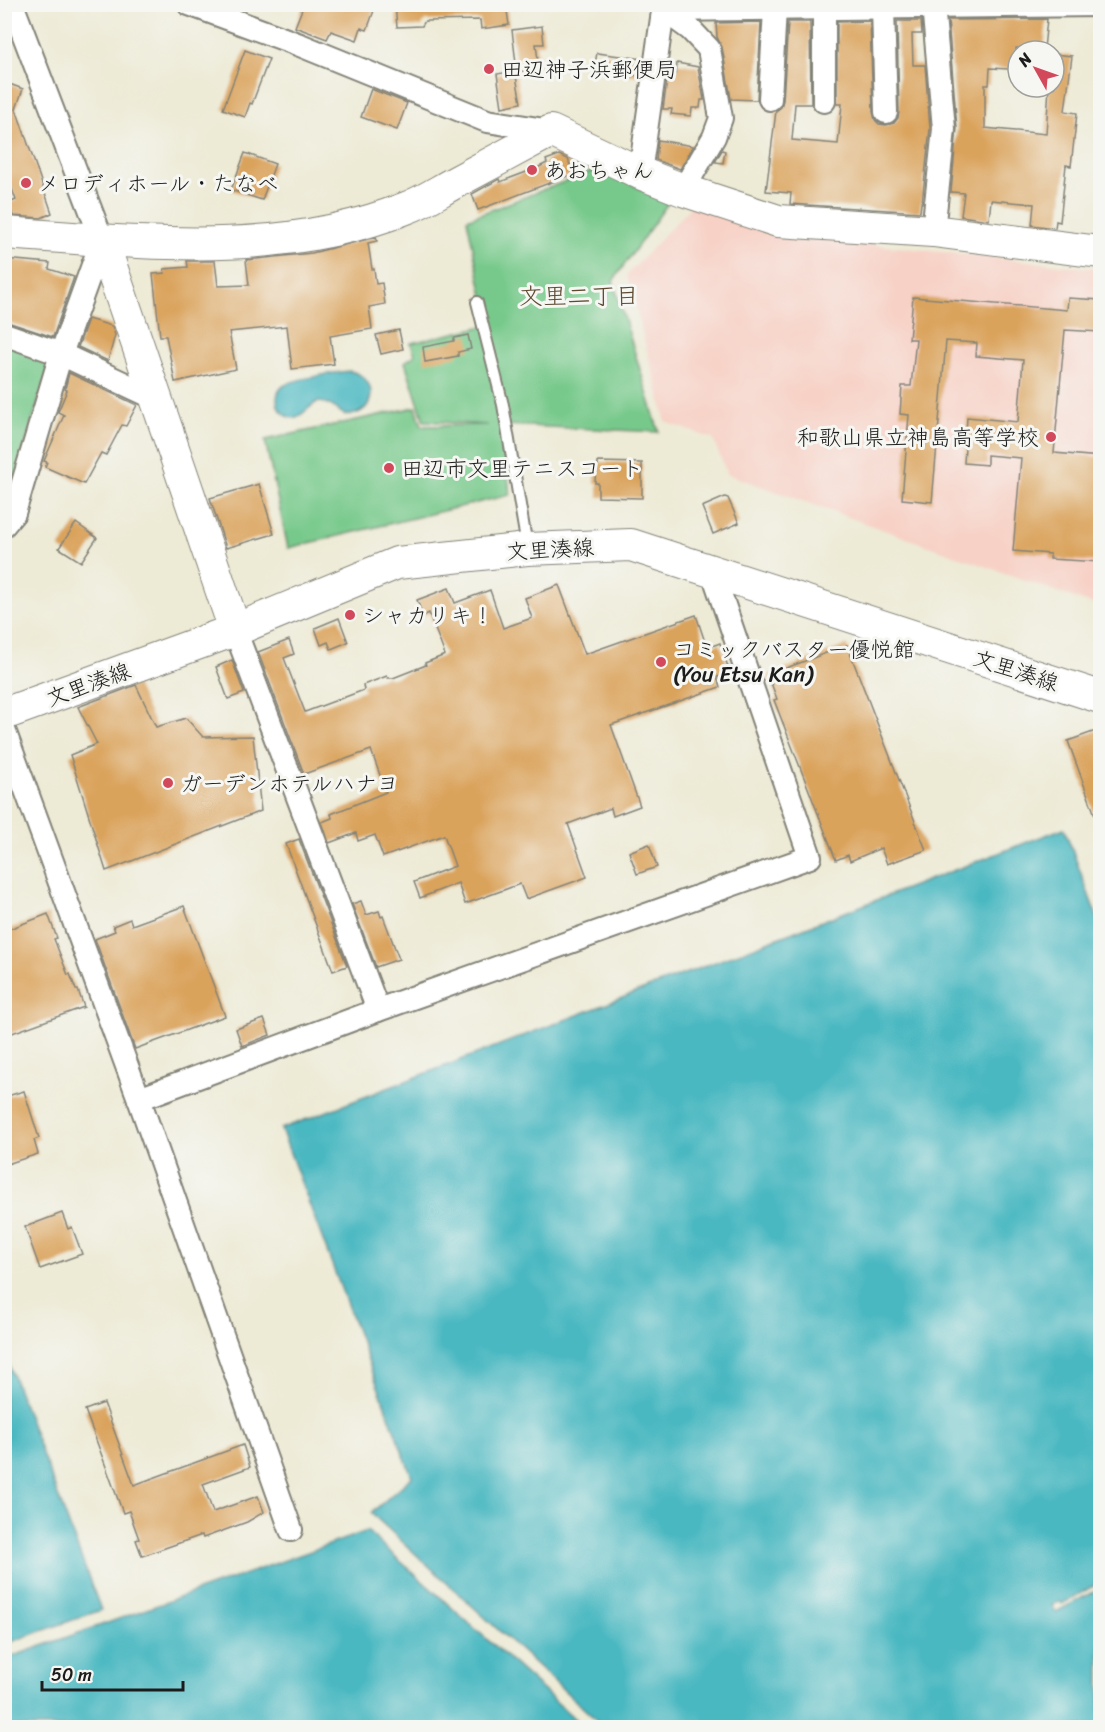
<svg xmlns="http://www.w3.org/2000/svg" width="1105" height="1732" viewBox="0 0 1105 1732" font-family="Sriracha,'Klee One',sans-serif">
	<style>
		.built { fill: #f7d1c6 }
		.green { fill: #77c98b; stroke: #4a7254; stroke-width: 1.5 }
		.water { fill: #49b8c1; stroke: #326a6e; stroke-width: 1.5 }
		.building { fill: #daa35c }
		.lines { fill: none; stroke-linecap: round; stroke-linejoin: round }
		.lane-casing { stroke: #848378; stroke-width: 14 }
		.street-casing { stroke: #848378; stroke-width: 26 }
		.secondary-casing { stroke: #848378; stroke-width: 34 }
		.lane { stroke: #fff; stroke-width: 10 }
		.street { stroke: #fff; stroke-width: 22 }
		.secondary { stroke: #fff; stroke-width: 32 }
		.poi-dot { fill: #d1495b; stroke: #f6f6f2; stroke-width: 2 }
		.labels { text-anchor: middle; stroke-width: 6; stroke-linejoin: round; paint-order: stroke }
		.poi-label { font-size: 22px; fill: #1c1c1c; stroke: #f6f6f2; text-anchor: start }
		.street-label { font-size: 22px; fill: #1c1c1c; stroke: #f6f6f2 }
		.neighbourhood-label { font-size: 24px; fill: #5e4b32; stroke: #f6f6f2 }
	</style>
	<rect width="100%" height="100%" fill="#f6f6f2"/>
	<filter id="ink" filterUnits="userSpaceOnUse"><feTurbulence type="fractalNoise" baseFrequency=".0167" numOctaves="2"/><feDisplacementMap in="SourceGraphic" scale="12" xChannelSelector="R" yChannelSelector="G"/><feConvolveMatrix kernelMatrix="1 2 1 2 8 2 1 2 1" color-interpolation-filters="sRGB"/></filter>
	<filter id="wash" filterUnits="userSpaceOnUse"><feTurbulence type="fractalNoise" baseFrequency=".008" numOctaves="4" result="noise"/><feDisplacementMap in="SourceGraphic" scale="24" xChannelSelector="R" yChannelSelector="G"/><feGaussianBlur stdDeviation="1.35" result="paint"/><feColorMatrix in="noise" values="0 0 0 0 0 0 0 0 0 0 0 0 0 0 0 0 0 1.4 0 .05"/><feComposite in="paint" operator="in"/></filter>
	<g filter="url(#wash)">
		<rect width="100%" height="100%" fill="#edead5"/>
		<polygon class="built" points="693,204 775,234 1100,269 1100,607 727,474 713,439 666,422 627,275"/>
		<g class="green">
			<polygon points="600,168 668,203 613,281 659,432 503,425 510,495 288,548 265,440 416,407 422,426 488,425 424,421 405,362 415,355 411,343 489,325 467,219"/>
			<polygon points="5,343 52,357 5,511"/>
		</g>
		<g class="water">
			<path d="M350,371C381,378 376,417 345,415C335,409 330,402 317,402C303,410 294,431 278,406C276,398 277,390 285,385C294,379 338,372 350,371Z"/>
			<polygon points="1064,828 1100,925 1100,1582 1062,1604 1060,1601 1052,1605 1056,1612 1100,1588 1100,1727 604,1727 371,1513 412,1477 281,1129"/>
			<polygon points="4,1352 101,1610 5,1644 4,1644"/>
			<polygon points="367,1531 584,1727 5,1727 5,1659"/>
		</g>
		<g id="blocks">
			<g class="building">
				<polygon points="304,4 361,4 376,5 367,30 361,28 357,40 331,31 327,39 295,27"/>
				<polygon points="395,4 506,4 509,25 481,29 480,20 425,21 422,26 397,27"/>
				<polygon points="1047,19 1044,49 1016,48 1015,63 1010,63 1009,69 990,68 989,85 985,85 985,128 1046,134 1049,87 1054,87 1054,54 1072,56 1065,111 1077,113 1071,166 1066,165 1060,222 1056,221 1055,228 1032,225 1034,204 991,200 989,220 961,216 964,193 951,192 957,128 948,20"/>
				<polygon points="870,21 873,112 875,120 879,124 886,125 894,123 898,118 899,112 897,21 921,21 922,34 912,34 913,65 925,65 930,129 922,203 921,203 920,212 790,204 791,193 766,191 776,111 781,107 783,100 788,22 810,22 811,104 795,104 792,140 838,144 842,104 837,104 837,22"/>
				<polygon points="761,22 757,100 731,99 722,47 717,37 716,23"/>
				<polygon points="542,26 544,44 536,44 539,69 517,72 512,30"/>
				<polygon points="245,50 269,59 252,104 250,103 245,117 223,109"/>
				<polygon points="597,53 643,59 640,76 594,69"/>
				<polygon points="677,63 698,67 704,100 701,100 700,108 692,108 691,116 671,114 672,109 663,109 668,73 676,74"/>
				<polygon points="515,71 521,103 502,107 497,74"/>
				<polygon points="4,82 23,89 16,109 52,213 41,218 13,216 9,203 16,200 4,167"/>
				<polygon points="371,89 407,103 397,130 361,117"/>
				<polygon points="658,140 693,146 680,169 656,160"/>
				<polygon points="722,150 725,151 723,163 715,162"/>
				<polygon points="245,153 275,164 262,200 231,190"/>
				<polygon points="559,155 568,159 573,174 478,210 472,194 499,179 500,182 537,168 547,163 546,160"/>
				<polygon points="376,237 377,241 368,243 372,269 374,269 376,284 382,283 385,304 369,307 372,329 330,336 334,364 292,369 287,326 229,332 236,369 175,382 166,336 160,336 153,274 165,273 164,269 188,267 187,261 215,261 218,286 249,285 246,260 312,253"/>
				<polygon points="4,259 50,263 49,269 74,277 53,337 4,321"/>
				<polygon points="913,297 1067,310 1068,298 1101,300 1101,332 1065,330 1054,453 1101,457 1101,562 1050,559 1050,554 1013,551 1021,458 987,455 987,465 964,463 967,417 1018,422 1023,360 976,356 977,343 946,341 932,502 902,499 909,415 900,414 902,386 911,386 916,339 909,339"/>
				<polygon points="88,319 112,326 115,335 108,361 78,347"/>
				<polygon points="399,330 403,349 381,354 376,335"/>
				<polygon points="468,335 471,349 458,352 458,356 425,362 423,347 454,341 454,338"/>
				<polygon points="69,373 137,405 126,426 122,425 106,455 101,453 84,484 45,467 47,462 44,461 64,415 58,412 67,390 65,389"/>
				<polygon points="598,462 642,463 642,498 598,497 598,483 595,483 596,465 598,465"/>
				<polygon points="259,484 274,534 226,548 210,498"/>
				<polygon points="725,497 728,498 739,523 713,534 702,507"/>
				<polygon points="76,523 97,538 81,562 59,548"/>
				<polygon points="559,585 585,654 696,615 707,648 720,643 730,673 717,677 720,687 611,725 640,806 613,816 611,808 568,824 587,877 526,899 520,884 465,904 458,883 420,898 414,882 455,866 444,835 383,857 375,835 358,841 356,833 329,843 322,822 332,818 331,814 386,792 371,750 304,774 258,652 289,640 294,654 284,658 305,712 364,690 363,685 387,676 388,678 393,678 426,665 425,663 445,655 429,613 423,616 417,600 449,588 455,603 490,590 503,628 532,618 525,598"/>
				<polygon points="339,618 348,642 331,649 328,642 321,645 315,628"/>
				<polygon points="847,645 926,850 887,864 881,848 850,861 848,855 836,860 774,700 777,699 768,675"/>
				<polygon points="232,660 244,693 228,699 216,667"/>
				<polygon points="136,685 156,727 186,718 203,737 253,736 261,811 106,871 70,755 97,744 78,707"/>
				<polygon points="1101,729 1101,825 1099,826 1068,741"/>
				<polygon points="299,839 347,966 333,971 286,844"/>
				<polygon points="649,844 657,867 637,874 629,852"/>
				<polygon points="361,901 366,915 379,911 381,917 383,916 399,959 376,967 352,904"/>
				<polygon points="184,906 225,1016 135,1049 95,939 115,931 113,926 130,919 132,925"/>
				<polygon points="48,914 57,938 54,939 68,975 70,974 76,990 78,990 84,1007 4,1036 4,931"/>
				<polygon points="264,1019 270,1035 242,1046 236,1029"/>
				<polygon points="24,1091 39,1138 34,1140 38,1154 4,1165 4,1097"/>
				<polygon points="62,1213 68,1229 72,1227 82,1254 40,1269 25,1227"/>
				<polygon points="104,1403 134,1485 243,1445 250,1467 203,1484 213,1512 258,1496 264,1512 247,1522 203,1538 202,1535 142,1556 136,1540 139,1539 129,1511 123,1513 85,1410"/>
			</g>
		</g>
	</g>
	<g filter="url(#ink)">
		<use href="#blocks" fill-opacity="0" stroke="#848378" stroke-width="1.5"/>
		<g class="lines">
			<defs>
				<polyline id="lane" points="477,302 503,405 527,546"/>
				<g id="street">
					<polyline points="189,4 300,45 487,121 551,131"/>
					<polyline points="933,4 944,129 933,231"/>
					<polyline points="883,7 886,112"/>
					<polyline points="664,10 1100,5"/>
					<polyline points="664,10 690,29 709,49 721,118 714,137 683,190"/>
					<polyline points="770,99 775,9"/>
					<polyline points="824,101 824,7"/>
					<polyline points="640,173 664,4"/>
					<polyline points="4,334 61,354 157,399"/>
					<polyline points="4,525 14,513 61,354 102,240 12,4"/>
					<polyline points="235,630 378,1010"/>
					<polyline points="4,730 139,1099 291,1530"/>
					<polyline points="139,1099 378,1010 810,857 712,570"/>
				</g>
				<g id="secondary">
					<path d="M4,233C137,242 279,260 406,208C423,202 439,191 454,183C487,165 519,148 551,131L640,173L683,190L778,221L933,231L1100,252"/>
					<polyline points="102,240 235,630"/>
					<polyline points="4,714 235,630 397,563 527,549 631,545 1100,697"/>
				</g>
			</defs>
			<use href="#lane" class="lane-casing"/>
			<use href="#street" class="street-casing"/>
			<use href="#secondary" class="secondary-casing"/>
			<use href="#lane" class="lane"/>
			<use href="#street" class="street"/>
			<use href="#secondary" class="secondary"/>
		</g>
	</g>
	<g class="poi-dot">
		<circle cx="489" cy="69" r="6"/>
		<circle cx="532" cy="170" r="6"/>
		<circle cx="26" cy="183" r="6"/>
		<circle cx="1051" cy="437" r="6"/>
		<circle cx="389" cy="468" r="6"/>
		<circle cx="350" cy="615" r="6"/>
		<circle cx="661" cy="662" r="6"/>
		<circle cx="168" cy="783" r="6"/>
	</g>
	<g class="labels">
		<g class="poi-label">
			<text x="501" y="77">田辺神子浜郵便局</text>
			<text x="544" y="178">あおちゃん</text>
			<text x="38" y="191">メロディホール・たなべ</text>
			<text x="1039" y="445" text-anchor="end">和歌山県立神島高等学校</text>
			<text x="401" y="476">田辺市文里テニスコート</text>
			<text x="362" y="623">シャカリキ！</text>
			<text x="673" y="657">コミックバスター優悦館<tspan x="673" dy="25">(You Etsu Kan)</tspan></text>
			<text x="180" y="791">ガーデンホテルハナヨ</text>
		</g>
		<g class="street-label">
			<text transform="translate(550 549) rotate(-3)" y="8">文里湊線</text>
			<text transform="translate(1016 670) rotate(18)" y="8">文里湊線</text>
			<text transform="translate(88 684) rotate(-20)" y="8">文里湊線</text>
		</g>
		<g class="neighbourhood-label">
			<text x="579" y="304">文里二丁目</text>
		</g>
	</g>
	<rect width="1105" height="1732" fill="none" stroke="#f6f6f2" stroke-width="24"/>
	<g transform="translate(1036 69) rotate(310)"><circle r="28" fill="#f6f6f2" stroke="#9f9f9c" stroke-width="1.5"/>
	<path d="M0-4.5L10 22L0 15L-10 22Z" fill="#d1495b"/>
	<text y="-9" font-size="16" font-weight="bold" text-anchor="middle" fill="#1c1c1c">N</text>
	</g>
	<path d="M42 1681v9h141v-9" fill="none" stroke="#1c1c1c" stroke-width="3"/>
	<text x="51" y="1681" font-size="18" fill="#1c1c1c" stroke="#f6f6f2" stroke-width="4.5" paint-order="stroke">50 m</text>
</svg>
